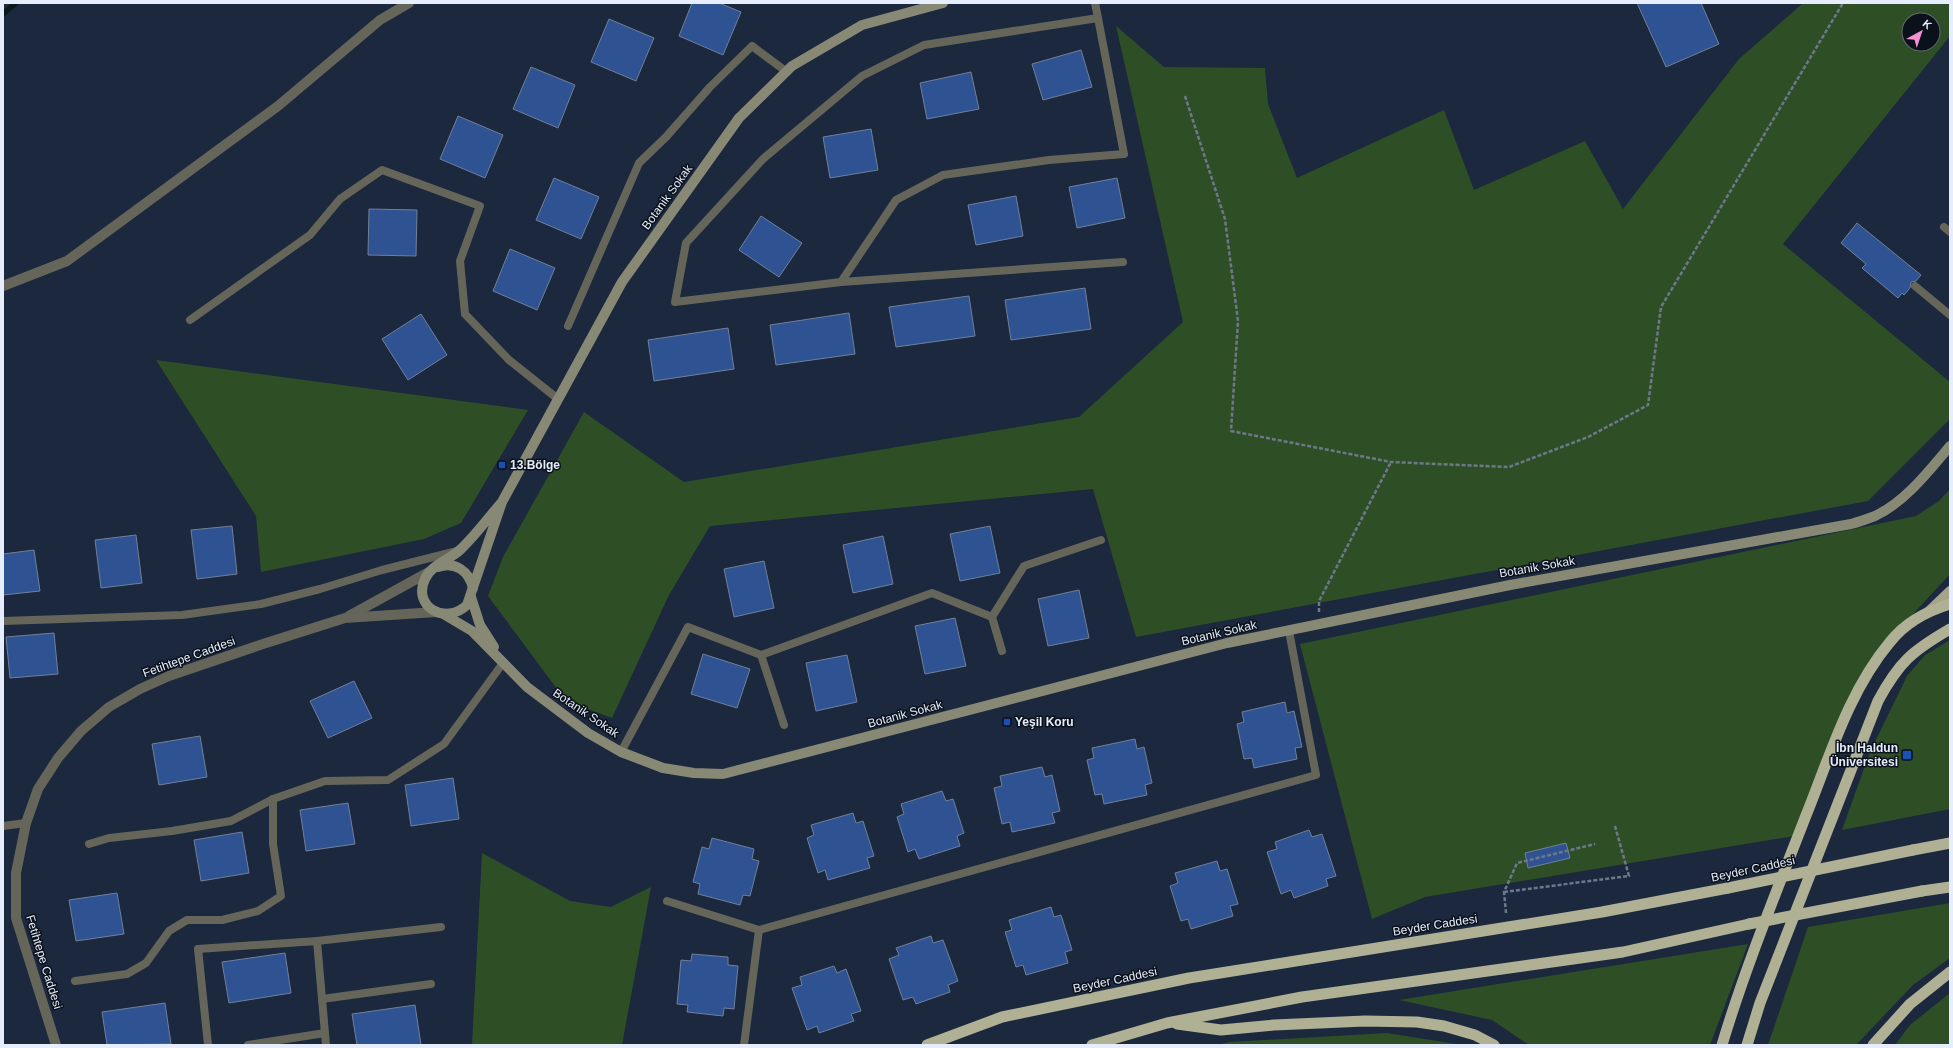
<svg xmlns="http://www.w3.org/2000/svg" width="1953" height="1048" viewBox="0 0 1953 1048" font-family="Arial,sans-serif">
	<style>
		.green { fill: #2e4f26; fill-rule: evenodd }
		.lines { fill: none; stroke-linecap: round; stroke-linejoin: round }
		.stream { stroke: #09191a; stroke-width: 5 }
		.building { fill: #2f5392; stroke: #708099 }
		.path { stroke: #6d788b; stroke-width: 2.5; stroke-dasharray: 4 2; stroke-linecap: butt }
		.service { stroke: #656659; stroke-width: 8 }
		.minor { stroke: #656659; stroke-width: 10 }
		.tertiary { stroke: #656659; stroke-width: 10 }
		.secondary { stroke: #888975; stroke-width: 10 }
		.primary { stroke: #a3a48a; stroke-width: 10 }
		.trunk { stroke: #afb094; stroke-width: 11 }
		.trunk-bridge { stroke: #afb094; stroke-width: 11 }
		.transit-dot { fill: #1a4fb4; stroke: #0b111a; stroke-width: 1.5 }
		.labels { text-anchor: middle; stroke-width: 3; stroke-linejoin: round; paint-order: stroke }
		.street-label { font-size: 12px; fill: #e6eefd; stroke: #0b111a }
		.poi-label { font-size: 12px; font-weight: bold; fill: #e6eefd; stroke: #0b111a; text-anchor: start }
	</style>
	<rect width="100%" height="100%" fill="#1b283d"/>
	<g class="green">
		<path d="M1803,3H1950V36L1783,244L1950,382V419L1868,501L1136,637L1093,489L710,526L669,595L612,718L566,701L488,596L503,557L584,412L684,482L1079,417L1183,322L1116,26L1164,67L1265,68L1268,104L1297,178L1444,110L1474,190L1585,141L1623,209L1739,59ZM1909,20H1933V44H1909Z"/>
		<polygon points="156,360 528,410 461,523 424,539 261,572 256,516"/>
		<polygon points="1950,489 1950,574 1881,649 1794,836 1425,897 1372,919 1300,644 1916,516 1939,501"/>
		<polygon points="1950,640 1950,809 1842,830 1870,752 1907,676 1925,655"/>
		<polygon points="482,853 570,901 611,907 651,887 622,1045 472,1045"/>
		<polygon points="1950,903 1950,958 1913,985 1856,1045 1768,1045 1808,927"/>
		<polygon points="1748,944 1710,1045 1529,1045 1492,1020 1399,1000"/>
		<polygon points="1950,993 1950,1045 1895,1045 1910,1025"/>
		<polygon points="1387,1033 1463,1045 1218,1045 1229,1042"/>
	</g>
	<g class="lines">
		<polyline class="stream" points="3,14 16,3"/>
	</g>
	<g class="building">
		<polygon points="692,3 719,3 741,12 723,55 679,36"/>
		<polygon points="1637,3 1701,3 1719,44 1666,67"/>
		<polygon points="609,19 654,38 636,81 591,62"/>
		<polygon points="1081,50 1092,87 1043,100 1032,64"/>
		<polygon points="531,67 575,85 558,128 513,109"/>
		<polygon points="971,72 979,109 927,119 920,83"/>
		<polygon points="458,116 503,135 485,178 440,159"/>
		<polygon points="871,129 878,170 830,178 823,137"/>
		<polygon points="554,178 599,197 581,239 536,220"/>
		<polygon points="1117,178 1125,218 1077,228 1069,187"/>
		<polygon points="1016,196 1023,236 976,245 968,205"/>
		<polygon points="369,209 417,210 416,256 368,255"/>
		<polygon points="761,216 802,243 779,277 739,250"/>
		<polygon points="1857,223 1921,275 1916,281 1911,282 1910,288 1904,295 1902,293 1898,298 1862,268 1866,264 1841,243"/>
		<polygon points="510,249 555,268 537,310 493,291"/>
		<polygon points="1085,288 1091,329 1011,340 1005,300"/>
		<polygon points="969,296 975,336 896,347 889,307"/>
		<polygon points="849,313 855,354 776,365 770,325"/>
		<polygon points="421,314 447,355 408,380 382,339"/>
		<polygon points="728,328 734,369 654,381 648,340"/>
		<polygon points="232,526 237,574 197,579 191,530"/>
		<polygon points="990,526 1000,573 960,581 950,534"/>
		<polygon points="136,535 142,583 101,588 95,540"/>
		<polygon points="883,536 893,584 853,593 843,545"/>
		<polygon points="34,550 40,591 3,595 3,554"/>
		<polygon points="764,561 774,608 734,617 724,569"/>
		<polygon points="1079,590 1089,638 1048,646 1038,599"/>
		<polygon points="955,618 966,666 925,674 915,626"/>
		<polygon points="54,633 58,674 10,678 6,637"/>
		<polygon points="703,654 750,669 737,708 691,694"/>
		<polygon points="847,655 857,702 816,711 806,663"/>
		<polygon points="354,681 372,718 328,738 310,701"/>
		<polygon points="1285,702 1287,713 1294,711 1302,747 1295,748 1297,759 1254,768 1252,758 1244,759 1237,724 1244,722 1242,712"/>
		<polygon points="200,736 207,777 159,785 152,744"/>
		<polygon points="1135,739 1137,749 1144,747 1152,783 1145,785 1147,795 1104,804 1102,794 1095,795 1087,760 1094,758 1092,748"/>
		<polygon points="1042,767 1045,777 1052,775 1060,811 1052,813 1055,823 1012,832 1010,822 1002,824 994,788 1002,786 1000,776"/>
		<polygon points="453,778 459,819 411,826 405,785"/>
		<polygon points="942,791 946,801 953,799 964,833 957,836 960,846 919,859 915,849 908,852 897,817 904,814 901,804"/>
		<polygon points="348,803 355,844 306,851 300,810"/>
		<polygon points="853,813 856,823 863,821 874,856 867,858 870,868 828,880 825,870 818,873 807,838 814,835 811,825"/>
		<polygon points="1309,830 1312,837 1322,834 1336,876 1326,879 1328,886 1294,898 1291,890 1281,894 1267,852 1277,849 1275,842"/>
		<polygon points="242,832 249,873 201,881 194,840"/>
		<polygon points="712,838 754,849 752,859 759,861 750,896 743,895 740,905 698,894 700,884 693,882 702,847 709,849"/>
		<polygon points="1566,843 1570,858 1528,868 1525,853"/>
		<polygon points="1217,861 1220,871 1227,869 1238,904 1230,906 1233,916 1191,929 1188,919 1181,921 1170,886 1178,883 1175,873"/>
		<polygon points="117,893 124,934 76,941 69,900"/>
		<polygon points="1051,907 1054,917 1061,915 1072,950 1065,952 1068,963 1026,975 1023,965 1016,967 1005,932 1012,930 1009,920"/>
		<polygon points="931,936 933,943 943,940 958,981 948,985 950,992 916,1004 913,997 903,1000 889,959 899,955 896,948"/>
		<polygon points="285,953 291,993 229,1003 222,962"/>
		<polygon points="692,954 728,957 728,965 738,966 734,1009 724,1008 723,1016 687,1012 688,1005 677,1004 681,960 691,961"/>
		<polygon points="834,966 837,973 846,969 861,1011 851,1014 854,1021 819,1033 817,1026 807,1030 792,988 802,985 800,977"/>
		<polygon points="165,1003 171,1044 107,1045 102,1012"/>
		<polygon points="415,1005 421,1045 357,1045 352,1014"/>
	</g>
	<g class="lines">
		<g class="path">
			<polyline points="1185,96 1225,219 1238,321 1231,431 1391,462 1509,467 1588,437 1648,405 1661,307 1843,3"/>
			<polyline points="1319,612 1319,601 1391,462"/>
			<polyline points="1504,892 1629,876 1615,826"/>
			<polyline points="1506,913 1504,892 1517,863 1595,844"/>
		</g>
		<g class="service">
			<polyline points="1095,3 1098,18 1124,154 1049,160 943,175 896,200 841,282 675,302 686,243 763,159 862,76 924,45 1098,18"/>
			<polyline points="1944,227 1950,232"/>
			<polyline points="841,282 1123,262"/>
			<polyline points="1915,286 1950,315"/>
			<polyline points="190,320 310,235 340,199 382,170 480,206 460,261 465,314 509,360 558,399"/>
			<polyline points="568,326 639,163 666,137 710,87 752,46 787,72"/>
			<polyline points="992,617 1002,651"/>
			<polyline points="3,621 182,615 261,604 320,589 382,570 457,551"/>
			<polyline points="761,655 784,725"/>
			<polyline points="621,752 688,627 761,655 932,593 992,617 1024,566 1101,540"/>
			<polyline points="3,826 26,823"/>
			<polyline points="89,844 109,838 172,831 231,821 273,799 325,781 388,780 444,744 503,663"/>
			<polyline points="667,901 759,930"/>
			<polyline points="317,941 441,927"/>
			<polyline points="75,981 127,974 146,963 169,931 187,920 222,920 258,911 281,896 273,844 273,799"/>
			<polyline points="322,999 431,984"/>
			<polyline points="208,1045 198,949 317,941 326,1045"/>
			<polyline points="248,1045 325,1033"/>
			<polyline points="744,1045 759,930 1316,775 1289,631"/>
		</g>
		<polyline class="minor" points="3,286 67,261 278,106 380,20 409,3"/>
		<g class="tertiary">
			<polyline points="349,616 429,572"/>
			<polyline points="56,1045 16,918 16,873 26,823 38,789 58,758 81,731 109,707 140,689 169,676 266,643 345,618 436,612"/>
		</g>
		<g class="secondary">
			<path d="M502,502C488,518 475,536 460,550C449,560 431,565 425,579C412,606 445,626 467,605L502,502L622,282L739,118L792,66L862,25L943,3"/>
			<path d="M438,567C455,561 469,571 473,588"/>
			<polyline points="471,597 480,625 494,647"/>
			<path d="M445,615L472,631L527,687L588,733L621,752L663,768L694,773L723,774L1227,643L1510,585L1851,524C1859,522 1867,519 1875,516C1905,502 1929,471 1950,446"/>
		</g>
		<polyline class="primary" points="1928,612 1950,591"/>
		<g class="trunk">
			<polyline points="1913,850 1950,843"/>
			<polyline points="1922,891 1950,887"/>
			<polyline points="1177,1024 1221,1030 1274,1025 1365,1021 1417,1022 1444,1026 1475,1035 1494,1045"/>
			<polyline points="927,1045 1002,1017 1189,978 1602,912 1728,888"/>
			<polyline points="1092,1045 1167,1023 1302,997 1623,952 1749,924"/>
			<path d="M1722,1045C1745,968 1776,893 1805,818C1829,759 1848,692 1890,642C1905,623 1927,611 1950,604"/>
			<path d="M1747,1045L1760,1003L1878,701C1899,662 1912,651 1950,629"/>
			<polyline points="1873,1045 1910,1004 1950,972"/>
		</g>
		<g class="trunk-bridge">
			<polyline points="1728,888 1913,850"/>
			<polyline points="1749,924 1922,891"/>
		</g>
	</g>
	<g class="transit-dot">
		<rect x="498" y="461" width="8" height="8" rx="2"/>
		<rect x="1003" y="718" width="8" height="8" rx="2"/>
		<rect x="1902" y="750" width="10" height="10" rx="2"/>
	</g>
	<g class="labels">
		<g class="street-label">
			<text transform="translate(667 197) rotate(-54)" y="4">Botanik Sokak</text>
			<text transform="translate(1537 567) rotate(-10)" y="4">Botanik Sokak</text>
			<text transform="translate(1219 633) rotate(-13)" y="4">Botanik Sokak</text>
			<text transform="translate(189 657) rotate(-20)" y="4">Fetihtepe Caddesi</text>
			<text transform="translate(586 713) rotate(34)" y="4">Botanik Sokak</text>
			<text transform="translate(905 714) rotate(-15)" y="4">Botanik Sokak</text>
			<text transform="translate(1753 869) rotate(-12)" y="4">Beyder Caddesi</text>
			<text transform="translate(1435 925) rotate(-9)" y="4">Beyder Caddesi</text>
			<text transform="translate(44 962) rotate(73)" y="4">Fetihtepe Caddesi</text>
			<text transform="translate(1115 980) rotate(-12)" y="4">Beyder Caddesi</text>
		</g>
		<g class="poi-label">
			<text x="510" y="469">13.Bölge</text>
			<text x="1015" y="726">Yeşil Koru</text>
			<text x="1898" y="752" text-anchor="end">İbn Haldun<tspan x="1898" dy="14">Üniversitesi</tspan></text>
		</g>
	</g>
	<rect width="1953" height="1048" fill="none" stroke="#e6eefd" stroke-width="8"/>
	<g transform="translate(1921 32) rotate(40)"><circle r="19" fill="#0b111a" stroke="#636975"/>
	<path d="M0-3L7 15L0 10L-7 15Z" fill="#f591d2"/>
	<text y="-6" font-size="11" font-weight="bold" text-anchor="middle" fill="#e6eefd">K</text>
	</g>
</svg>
